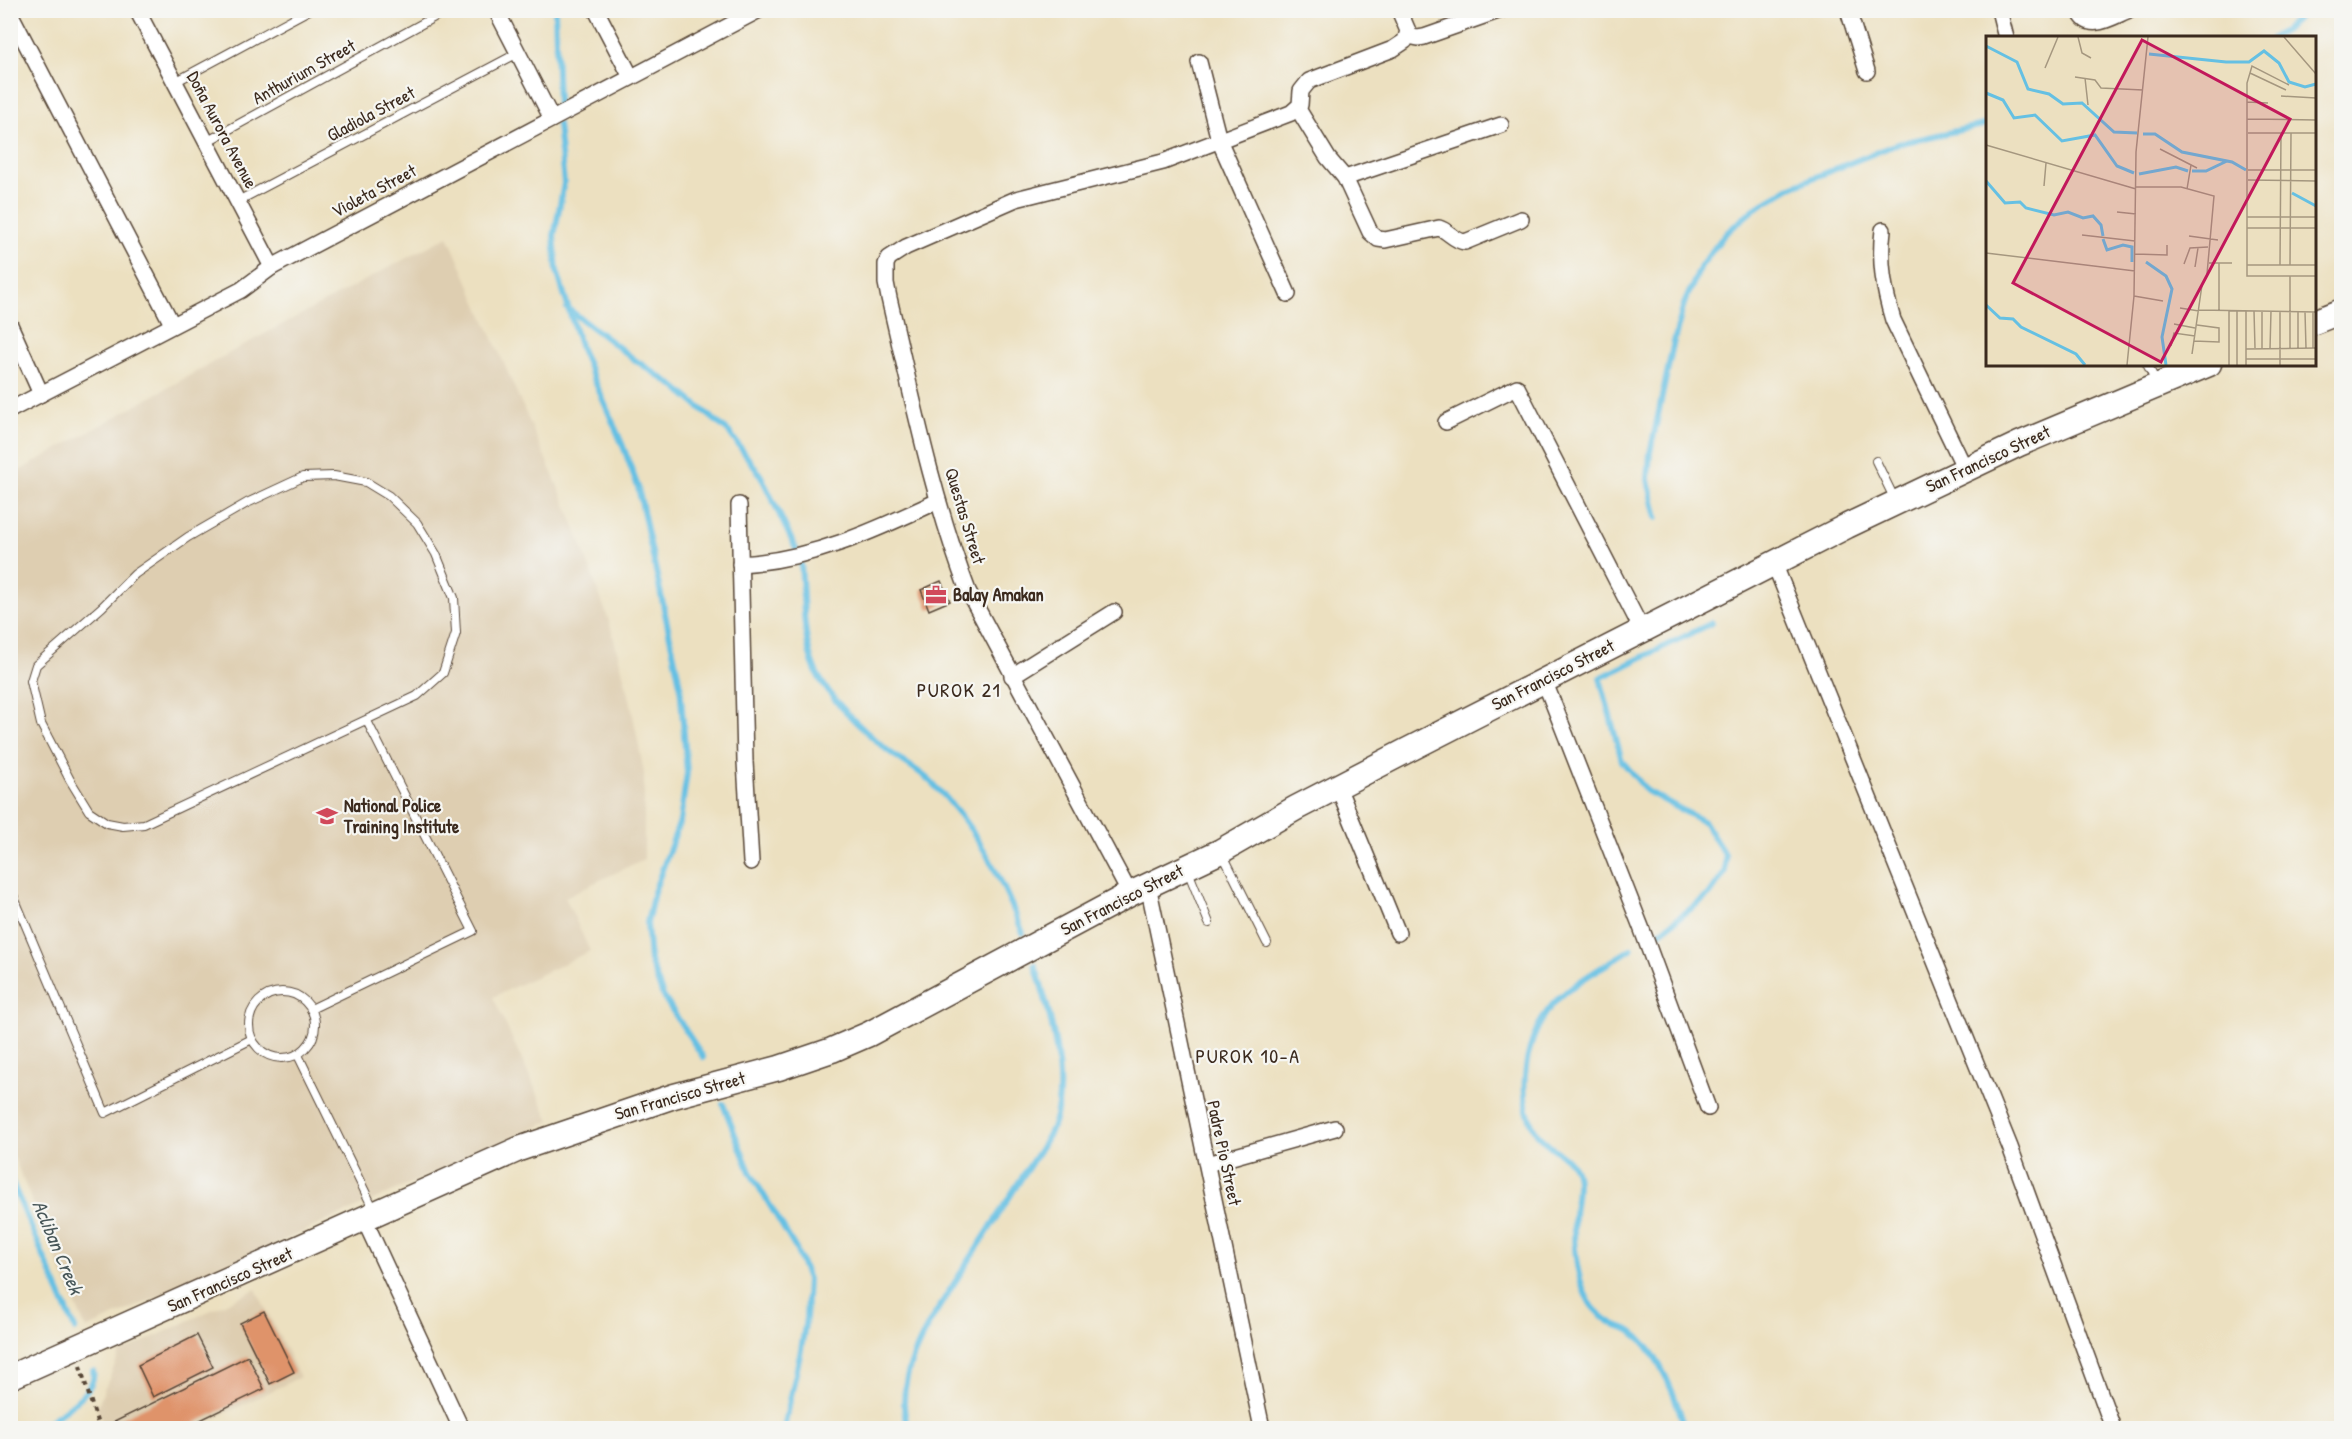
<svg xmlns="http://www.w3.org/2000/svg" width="2352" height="1439" viewBox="0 0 2352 1439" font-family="'Patrick Hand',sans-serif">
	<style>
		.built { fill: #deceb1 }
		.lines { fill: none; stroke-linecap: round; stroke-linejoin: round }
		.stream { stroke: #65c0e3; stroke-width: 6 }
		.building { fill: #df936a }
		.lane-casing { stroke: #564536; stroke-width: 10 }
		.street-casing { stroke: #564536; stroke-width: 18 }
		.primary-casing { stroke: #564536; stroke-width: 27 }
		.path { stroke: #564536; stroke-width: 4; stroke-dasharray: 4.5 4.5; stroke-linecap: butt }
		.lane { stroke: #fff; stroke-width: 8 }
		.street { stroke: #fff; stroke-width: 15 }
		.primary { stroke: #fff; stroke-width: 24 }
		.labels { text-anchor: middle; stroke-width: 4.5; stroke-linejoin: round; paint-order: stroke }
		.street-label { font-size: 18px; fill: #3b2a1e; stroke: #f6f6f2 }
		.poi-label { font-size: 18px; font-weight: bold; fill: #3b2a1e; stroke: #f6f6f2; text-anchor: start }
		.neighbourhood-label { font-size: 20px; letter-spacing: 1.5px; fill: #3b2a1e; stroke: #f6f6f2 }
		.water-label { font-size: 20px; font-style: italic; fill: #485759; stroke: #f6f6f2 }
		.inset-river { fill: none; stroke: #65c0e3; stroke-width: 3 }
		.inset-road { fill: none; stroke: #a5977f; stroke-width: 1.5 }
		.view { fill: #c2185b; fill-opacity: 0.15; stroke: #c2185b; stroke-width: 3 }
		.inset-edge { fill: none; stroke: #3b2a1e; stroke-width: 3 }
	</style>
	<rect width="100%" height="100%" fill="#f6f6f2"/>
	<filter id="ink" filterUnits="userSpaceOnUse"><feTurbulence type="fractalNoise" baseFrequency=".0167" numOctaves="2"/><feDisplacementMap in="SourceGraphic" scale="12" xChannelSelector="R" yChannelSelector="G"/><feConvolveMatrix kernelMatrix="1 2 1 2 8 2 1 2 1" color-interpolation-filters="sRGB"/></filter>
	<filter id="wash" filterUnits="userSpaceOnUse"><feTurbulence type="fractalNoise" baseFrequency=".008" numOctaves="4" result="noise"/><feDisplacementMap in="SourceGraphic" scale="24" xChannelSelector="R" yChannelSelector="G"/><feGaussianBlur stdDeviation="1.35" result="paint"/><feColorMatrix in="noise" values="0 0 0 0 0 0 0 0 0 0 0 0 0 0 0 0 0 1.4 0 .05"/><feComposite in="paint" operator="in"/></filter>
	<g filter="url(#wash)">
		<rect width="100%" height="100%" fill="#ece0c0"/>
		<g class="built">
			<polygon points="448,236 570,514 609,621 630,699 644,773 644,859 565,897 590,951 493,997 550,1121 86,1329 11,1151 10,476 242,346"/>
			<polygon points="256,1289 300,1377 195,1428 105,1428 96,1409 120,1353"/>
		</g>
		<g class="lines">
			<g class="stream">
				<polyline points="555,10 558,105"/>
				<polyline points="2272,38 2285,30 2306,10"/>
				<polyline points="558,124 564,183 554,236 557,271 581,349 623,446 638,487 680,684 687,773 680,821 654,892 647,923 650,961 663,996 703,1057"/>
				<polyline points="567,308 635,360 674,386 729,432 761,476 796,549"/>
				<polyline points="1657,518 1648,480 1650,453 1673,345 1684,304 1701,266 1724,235 1754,209 1791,187 1897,144 1988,124"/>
				<path d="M801,565C804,598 802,638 815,669C826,696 864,731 887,750C901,761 919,770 931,782C977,827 1000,875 1023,933"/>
				<polyline points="1659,933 1710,894 1725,872 1725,855 1704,822 1647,791 1622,761 1600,678 1712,623"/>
				<path d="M1631,949C1607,965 1572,983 1553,1004C1526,1035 1514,1096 1536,1132C1546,1149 1571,1154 1576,1174C1579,1187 1575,1202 1574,1215C1573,1241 1576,1281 1590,1303C1594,1310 1607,1321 1614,1324C1619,1327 1626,1327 1631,1331C1659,1350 1676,1398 1685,1428"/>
				<polyline points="723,1104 750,1172 796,1249 808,1279 806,1318 801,1350 784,1428"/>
				<polyline points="10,1178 75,1329"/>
				<path d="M40,1428C56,1416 98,1392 93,1371"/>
				<path d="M908,1428C890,1373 936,1313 964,1268C990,1230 1013,1190 1039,1151C1044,1142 1051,1132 1054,1123C1069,1078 1049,1008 1035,965"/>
			</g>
		</g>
		<g id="blocks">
			<g class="building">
				<polygon points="941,581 950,601 929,610 921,590"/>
				<polygon points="264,1311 294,1372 270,1384 240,1323"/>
				<polygon points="197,1335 213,1367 153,1397 138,1365"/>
				<polygon points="248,1356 264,1389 184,1428 107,1428 106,1426"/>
			</g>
		</g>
	</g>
	<g filter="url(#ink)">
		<use href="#blocks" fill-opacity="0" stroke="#564536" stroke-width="1.5"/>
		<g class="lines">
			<defs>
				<g id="lane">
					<polyline points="175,82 309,10"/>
					<polyline points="206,142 447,10"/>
					<polyline points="238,201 518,53"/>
					<polyline points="2147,364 2156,382"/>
					<polyline points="1876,461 1895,500"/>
					<polygon points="334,476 366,482 389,496 417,523 436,554 454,598 456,633 443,673 417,696 144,824 123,826 107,823 89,811 70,780 41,724 31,681 36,665 102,607 135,574 188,537 247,503 303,477"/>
					<polyline points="1222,853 1267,943"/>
					<polyline points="1188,871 1209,923"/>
					<polyline points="10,888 105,1113 252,1039"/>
					<circle cx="282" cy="1025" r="33"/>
					<polyline points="311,1009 473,931 367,721"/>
					<polyline points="298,1055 374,1210"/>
				</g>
				<g id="street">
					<polyline points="137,10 272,267"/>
					<polyline points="496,10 552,119"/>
					<polyline points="596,10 631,77"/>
					<polyline points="1848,10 1867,71"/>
					<polyline points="1999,10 2006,38"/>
					<path d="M2079,10C2088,34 2112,17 2129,10"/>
					<polyline points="10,13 172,324"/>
					<polyline points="1408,36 1418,38 1424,37 1501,10"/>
					<polyline points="1199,62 1219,140 1288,294"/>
					<path d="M1298,109L1328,158L1345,178L1370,232L1378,239L1385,240L1439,228C1449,231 1454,241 1465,242L1521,219"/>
					<polyline points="1345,178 1501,125"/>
					<path d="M1883,230C1879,262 1884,290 1893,320L1965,469"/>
					<polyline points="10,325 41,394"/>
					<polyline points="10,410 241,290 272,267 759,10"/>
					<polyline points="1446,422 1517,387 1642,630"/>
					<polyline points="739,505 745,762 751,862"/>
					<polyline points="1774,563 2010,1147 2113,1428"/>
					<path d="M740,564C811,560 874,531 938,501"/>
					<polyline points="1012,676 1114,612"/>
					<polyline points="1544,680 1641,927 1708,1108"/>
					<polyline points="1338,787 1398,933"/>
					<polyline points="1148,885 1262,1428"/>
					<path d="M1130,894L968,591C932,496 912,396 889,298L886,283V264L889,258L906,247L1016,199L1163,162L1291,113L1300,105L1301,91L1309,81L1393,49L1405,41L1408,31L1399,10"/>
					<polyline points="1207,1164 1335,1128"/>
					<polyline points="364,1219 461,1428"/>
				</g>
				<g id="primary">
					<polyline points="2314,322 2342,311"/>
					<polyline points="10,1377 519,1149 674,1096 779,1068 832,1050 869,1034 1130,894 1221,851 1296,808 1406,751 1847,526 2019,444 2209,364"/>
				</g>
			</defs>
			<use href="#lane" class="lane-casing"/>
			<use href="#street" class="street-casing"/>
			<use href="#primary" class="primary-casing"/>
			<g class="path">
				<polyline points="1174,10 1174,12"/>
				<polyline points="80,1366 99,1428"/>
			</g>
			<use href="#lane" class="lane"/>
			<use href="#street" class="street"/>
			<use href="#primary" class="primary"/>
		</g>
	</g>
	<defs>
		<symbol id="office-bare" viewBox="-9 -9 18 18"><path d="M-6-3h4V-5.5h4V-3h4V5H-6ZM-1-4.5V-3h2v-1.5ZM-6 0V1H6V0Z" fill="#d1495b" stroke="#f6f6f2" stroke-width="2.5" paint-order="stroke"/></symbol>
		<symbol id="university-bare" viewBox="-9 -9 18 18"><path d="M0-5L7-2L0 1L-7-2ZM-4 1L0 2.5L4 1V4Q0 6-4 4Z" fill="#d1495b" stroke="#f6f6f2" stroke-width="2.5" paint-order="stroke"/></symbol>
	</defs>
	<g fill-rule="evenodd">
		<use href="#office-bare" x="921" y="580" width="30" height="30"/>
		<use href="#university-bare" x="312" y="801" width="30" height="30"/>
	</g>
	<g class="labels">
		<g class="street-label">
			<text transform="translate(304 72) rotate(-29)" y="6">Anthurium Street</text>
			<text transform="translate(371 114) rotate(-28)" y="6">Gladiola Street</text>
			<text transform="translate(222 130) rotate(62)" y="6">Doña Aurora Avenue</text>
			<text transform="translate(374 191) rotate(-28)" y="6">Violeta Street</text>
			<text transform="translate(1988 459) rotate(-25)" y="6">San Francisco Street</text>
			<text transform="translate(965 516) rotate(73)" y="6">Questas Street</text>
			<text transform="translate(1553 675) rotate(-27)" y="6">San Francisco Street</text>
			<text transform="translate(1122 900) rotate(-27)" y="6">San Francisco Street</text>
			<text transform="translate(680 1096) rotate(-16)" y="6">San Francisco Street</text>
			<text transform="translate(1224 1153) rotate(78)" y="6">Padre Pio Street</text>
			<text transform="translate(230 1280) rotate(-24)" y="6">San Francisco Street</text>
		</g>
		<g class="poi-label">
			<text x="953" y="601">Balay Amakan</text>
			<text x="344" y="812">National Police<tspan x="344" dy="21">Training Institute</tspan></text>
		</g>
		<g class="neighbourhood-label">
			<text x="959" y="697">PUROK 21</text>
			<text x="1248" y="1063">PUROK 10-A</text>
		</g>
		<g class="water-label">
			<text transform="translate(58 1247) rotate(67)" y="7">Acliban Creek</text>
		</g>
	</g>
	<g transform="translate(1986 36)">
		<rect width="330" height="330" fill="#ece0c0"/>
		<path class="inset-river" d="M0,10L31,26L42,53L63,58L77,68L96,67L128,96L151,97M163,18L240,26H263L278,15L293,27L303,46L319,51L330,48M0,57L17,64L28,82L49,79L76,105L109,99L131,130L148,137M157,98H169L196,116L246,126L260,134M206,135H220L241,125M153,138L190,131L202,135M0,145L19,167L34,166L40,172L68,179L82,176L97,182L107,180L115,189L117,200M306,157L330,170M117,203L121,214L137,209L146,211V226M160,226L180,240L186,253L176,301L180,329M0,269L14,282L27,283L35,291L90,318L99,329"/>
		<path class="inset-road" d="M92,1L96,17L105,22M298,1L330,38M59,32L72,1M264,37L300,54M89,41L109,44L115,52L157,54M99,42L102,69M303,49L266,30L261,47V240H330M295,60L330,62M261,66L282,67M261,83L330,84M262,97H330M0,109L150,153M174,113L211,132M262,134H330M262,144L330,145M58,150L60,127M150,151H195L228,160L221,238M201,153L205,129M131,176L150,178M261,181H330M261,192H330M96,199L149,205M203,200L232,204M0,217L149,235M149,218L181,219V209M223,227H246M198,228L204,212L222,211M261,229H330M294,229L295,97M304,229L305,97M209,231L212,212M304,240V313M148,260L177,265M194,272L213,275M213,274L330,276M233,275V227M243,275V329M251,275V329M260,275V329M268,275L269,312M276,275V313M312,276V312M319,276L320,312M327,276V312M188,288L209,292M208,305L233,306V292L211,289M185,310L188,297L209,300M260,313L330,312M284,313L285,275M206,318L216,249M260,323H330M141,329L148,260L150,116L162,1M294,329V275"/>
		<path class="view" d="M156,4L304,83L175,326L27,247Z"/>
		<rect width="330" height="330" class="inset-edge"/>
	</g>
	<rect width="2352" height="1439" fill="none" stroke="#f6f6f2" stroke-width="36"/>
</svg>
